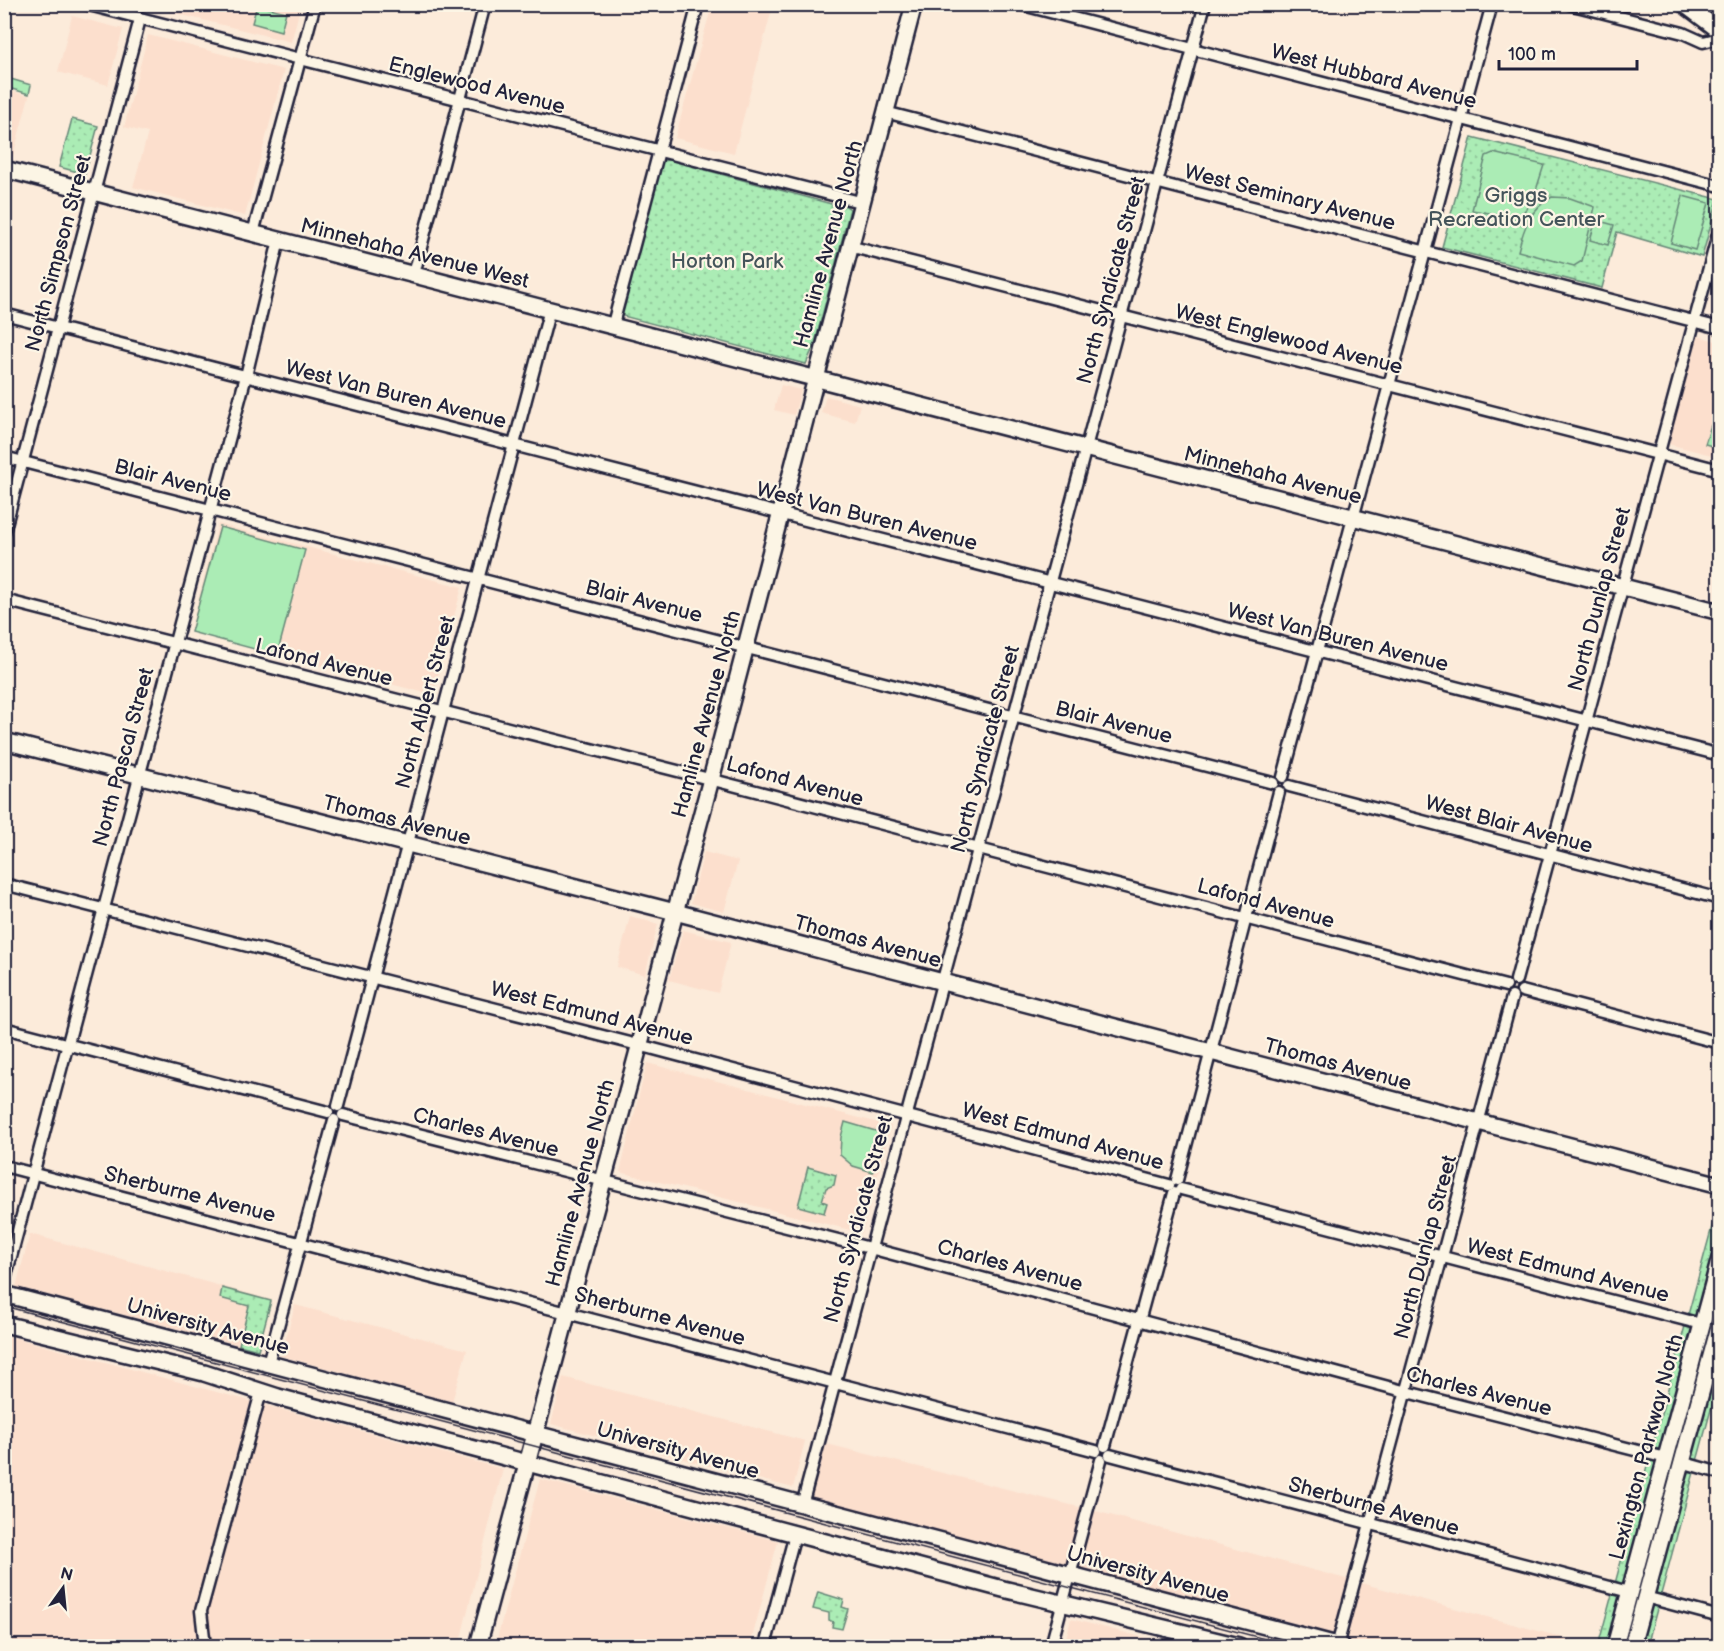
<svg xmlns="http://www.w3.org/2000/svg" width="1724" height="1651" viewBox="0 0 1724 1651" font-family="'Balsamiq Sans',sans-serif">
	<style>
		.built { fill: #fcdfcd }
		.grass { fill: url(#grass-dots); stroke: #668778; stroke-width: 1.5 }
		.garden { fill: #abecb5; stroke: #668778; stroke-width: 1.5 }
		.lines { fill: none; stroke-linecap: round; stroke-linejoin: round }
		.street-casing { stroke: #22223b; stroke-width: 15 }
		.secondary-casing { stroke: #22223b; stroke-width: 20 }
		.street { stroke: #fcf5e5; stroke-width: 10 }
		.secondary { stroke: #fcf5e5; stroke-width: 15 }
		.tram { stroke: #22223b; stroke-width: 1.5 }
		.labels { text-anchor: middle; stroke-width: 4.5; stroke-linejoin: round; paint-order: stroke }
		.street-label { font-size: 21px; fill: #22223b; stroke: #fcf5e5 }
		.park-label { font-size: 21px; fill: #44545a; stroke: #fcf5e5 }
	</style>
	<defs>
		<pattern id="grass-dots" width="8" height="8" patternUnits="userSpaceOnUse" patternTransform="scale(1.5)"><rect width="8" height="8" fill="#abecb5"/><path d="M2 2h.1M6 6h.1" fill="none" stroke="#93ca9d" stroke-width="1.8" stroke-linecap="round"/></pattern>
	</defs>
	<rect width="100%" height="100%" fill="#fcebda"/>
	<filter id="ink" filterUnits="userSpaceOnUse"><feTurbulence type="fractalNoise" baseFrequency=".0167" numOctaves="2"/><feDisplacementMap in="SourceGraphic" scale="12" xChannelSelector="R" yChannelSelector="G"/><feConvolveMatrix kernelMatrix="1 2 1 2 8 2 1 2 1" color-interpolation-filters="sRGB"/></filter>
	<g filter="url(#ink)">
		<g class="built">
			<polygon points="142,5 301,5 291,42"/>
			<polygon points="712,5 773,5 734,153 675,138"/>
			<polygon points="72,16 123,29 108,85 58,72"/>
			<polygon points="148,35 284,70 245,216 133,187 148,133 124,127"/>
			<polygon points="4,89 29,96 13,156 5,153"/>
			<polygon points="1698,336 1719,342 1719,457 1668,444"/>
			<polygon points="781,385 801,390 794,415 774,410"/>
			<polygon points="826,396 860,405 855,422 821,413"/>
			<polygon points="218,524 462,587 433,695 190,632"/>
			<polygon points="704,852 738,861 724,912 691,903"/>
			<polygon points="630,916 658,924 645,975 617,967"/>
			<polygon points="683,930 731,942 718,993 669,980"/>
			<polygon points="647,1063 891,1126 862,1233 620,1172"/>
			<polygon points="30,1234 272,1300 259,1350 16,1287"/>
			<polygon points="295,1305 467,1350 452,1402 281,1356"/>
			<polygon points="8,1336 503,1469 459,1646 5,1646 4,1350"/>
			<polygon points="563,1377 805,1441 793,1488 551,1424"/>
			<polygon points="823,1443 1099,1512 1594,1646 1360,1646 809,1501"/>
			<polygon points="540,1479 778,1541 750,1646 495,1646"/>
			<polygon points="1071,1619 1173,1645 1177,1646 1064,1646"/>
		</g>
		<g class="grass">
			<polygon points="72,119 98,126 85,174 59,167"/>
			<polygon points="1472,137 1718,199 1702,257 1617,232 1602,288 1442,247"/>
			<polygon points="669,160 835,205 843,204 850,209 815,343 806,364 623,316 622,309 660,165 662,161"/>
			<polygon points="808,1167 836,1175 834,1185 826,1188 822,1201 827,1203 824,1213 798,1206"/>
			<polygon points="1719,1201 1719,1380 1647,1646 1598,1646"/>
			<polygon points="222,1288 271,1301 258,1350 239,1345 249,1306 220,1298"/>
			<polygon points="818,1592 844,1600 842,1607 848,1609 842,1629 832,1627 833,1622 829,1620 829,1613 813,1609"/>
		</g>
		<g class="garden">
			<polygon points="257,5 286,12 281,31 252,23"/>
			<polygon points="4,77 31,85 29,94 5,87"/>
			<polygon points="1493,153 1544,165 1532,203 1521,214 1506,216 1472,210 1486,156"/>
			<polygon points="1683,196 1709,203 1695,250 1671,243"/>
			<path d="M1552,197L1570,198L1595,207L1582,261L1574,266L1518,251C1524,227 1530,209 1552,197Z"/>
			<polygon points="1596,220 1614,225 1608,245 1590,240"/>
			<polygon points="1719,414 1719,448 1705,444 1711,425"/>
			<polygon points="220,527 305,550 277,655 191,632"/>
			<polygon points="845,1122 879,1132 883,1136 873,1172 853,1166 840,1155 841,1137"/>
		</g>
		<g class="lines">
			<defs>
				<g id="street">
					<polyline points="85,4 860,202"/>
					<polyline points="1019,4 1720,186"/>
					<polyline points="1569,4 1683,33 1703,42 1720,38"/>
					<polyline points="885,112 1720,328"/>
					<polyline points="253,233 315,4"/>
					<polyline points="849,246 1720,470"/>
					<polyline points="414,274 485,4"/>
					<polyline points="4,314 1720,755"/>
					<polyline points="613,324 698,4"/>
					<polyline points="4,457 1273,783"/>
					<polyline points="4,532 140,19"/>
					<polyline points="4,600 721,782 1506,986"/>
					<polyline points="1283,777 1492,4"/>
					<polyline points="1289,786 1720,899"/>
					<polyline points="4,884 650,1048 1169,1185"/>
					<polyline points="1516,980 1720,227"/>
					<polyline points="1522,991 1720,1043"/>
					<polyline points="4,1028 328,1112"/>
					<polyline points="338,1106 550,309"/>
					<polyline points="343,1115 870,1248 1407,1392 1666,1458"/>
					<polyline points="4,1166 1096,1451"/>
					<polyline points="1177,1180 1279,792"/>
					<polyline points="1181,1189 1701,1324"/>
					<polyline points="4,1283 246,376 279,240"/>
					<polyline points="268,1363 334,1120"/>
					<polyline points="1105,1446 1174,1193"/>
					<polyline points="1110,1455 1629,1592"/>
					<polyline points="1681,1462 1720,1473"/>
					<polyline points="802,1505 1205,4"/>
					<polyline points="1645,1597 1720,1617"/>
					<polyline points="205,1646 201,1611 261,1392"/>
					<polyline points="765,1646 795,1534"/>
					<polyline points="1051,1646 1101,1460"/>
					<polyline points="1337,1646 1512,997"/>
				</g>
				<g id="secondary">
					<polyline points="1684,4 1720,31"/>
					<polyline points="4,169 1720,612"/>
					<polyline points="4,741 675,912 1720,1185"/>
					<polyline points="4,1294 1341,1646"/>
					<polyline points="4,1324 204,1373 278,1397 1003,1589 1239,1646"/>
					<polyline points="478,1646 714,768 914,4"/>
					<polyline points="1615,1646 1720,1258"/>
					<polyline points="1632,1646 1720,1323"/>
				</g>
			</defs>
			<use href="#street" class="street-casing"/>
			<use href="#secondary" class="secondary-casing"/>
			<use href="#street" class="street"/>
			<use href="#secondary" class="secondary"/>
			<polyline class="tram" points="4,1306 1291,1646"/>
		</g>
	</g>
	<g class="labels">
		<g class="street-label">
			<text transform="translate(1374 76) rotate(14)" y="7">West Hubbard Avenue</text>
			<text transform="translate(477 85) rotate(14)" y="7">Englewood Avenue</text>
			<text transform="translate(1290 197) rotate(14)" y="7">West Seminary Avenue</text>
			<text transform="translate(828 244) rotate(-75)" y="7">Hamline Avenue North</text>
			<text transform="translate(58 253) rotate(-75)" y="7">North Simpson Street</text>
			<text transform="translate(415 253) rotate(14)" y="7">Minnehaha Avenue West</text>
			<text transform="translate(1111 280) rotate(-75)" y="7">North Syndicate Street</text>
			<text transform="translate(1289 339) rotate(14)" y="7">West Englewood Avenue</text>
			<text transform="translate(396 394) rotate(14)" y="7">West Van Buren Avenue</text>
			<text transform="translate(1273 475) rotate(14)" y="7">Minnehaha Avenue</text>
			<text transform="translate(173 480) rotate(14)" y="7">Blair Avenue</text>
			<text transform="translate(867 516) rotate(14)" y="7">West Van Buren Avenue</text>
			<text transform="translate(1599 599) rotate(-75)" y="7">North Dunlap Street</text>
			<text transform="translate(644 601) rotate(14)" y="7">Blair Avenue</text>
			<text transform="translate(1338 637) rotate(14)" y="7">West Van Buren Avenue</text>
			<text transform="translate(324 662) rotate(14)" y="7">Lafond Avenue</text>
			<text transform="translate(425 702) rotate(-75)" y="7">North Albert Street</text>
			<text transform="translate(706 714) rotate(-75)" y="7">Hamline Avenue North</text>
			<text transform="translate(1114 722) rotate(14)" y="7">Blair Avenue</text>
			<text transform="translate(985 749) rotate(-75)" y="7">North Syndicate Street</text>
			<text transform="translate(123 757) rotate(-75)" y="7">North Pascal Street</text>
			<text transform="translate(795 781) rotate(15)" y="7">Lafond Avenue</text>
			<text transform="translate(397 820) rotate(14)" y="7">Thomas Avenue</text>
			<text transform="translate(1509 824) rotate(15)" y="7">West Blair Avenue</text>
			<text transform="translate(1266 903) rotate(15)" y="7">Lafond Avenue</text>
			<text transform="translate(868 941) rotate(15)" y="7">Thomas Avenue</text>
			<text transform="translate(592 1013) rotate(14)" y="7">West Edmund Avenue</text>
			<text transform="translate(1338 1064) rotate(15)" y="7">Thomas Avenue</text>
			<text transform="translate(486 1132) rotate(14)" y="7">Charles Avenue</text>
			<text transform="translate(1063 1136) rotate(15)" y="7">West Edmund Avenue</text>
			<text transform="translate(580 1183) rotate(-75)" y="7">Hamline Avenue North</text>
			<text transform="translate(190 1194) rotate(14)" y="7">Sherburne Avenue</text>
			<text transform="translate(858 1219) rotate(-75)" y="7">North Syndicate Street</text>
			<text transform="translate(1425 1247) rotate(-75)" y="7">North Dunlap Street</text>
			<text transform="translate(1010 1265) rotate(15)" y="7">Charles Avenue</text>
			<text transform="translate(1568 1270) rotate(14)" y="7">West Edmund Avenue</text>
			<text transform="translate(660 1316) rotate(15)" y="7">Sherburne Avenue</text>
			<text transform="translate(208 1326) rotate(15)" y="7">University Avenue</text>
			<text transform="translate(1479 1391) rotate(14)" y="7">Charles Avenue</text>
			<text transform="translate(1646 1447) rotate(-75)" y="7">Lexington Parkway North</text>
			<text transform="translate(678 1450) rotate(15)" y="7">University Avenue</text>
			<text transform="translate(1374 1506) rotate(15)" y="7">Sherburne Avenue</text>
			<text transform="translate(1148 1574) rotate(15)" y="7">University Avenue</text>
		</g>
		<g class="park-label">
			<text x="1516" y="202">Griggs<tspan x="1516" dy="24">Recreation Center</tspan></text>
			<text x="727" y="268">Horton Park</text>
		</g>
	</g>
	<rect width="1724" height="1651" fill="none" stroke="#fcf5e5" stroke-width="24"/>
	<rect x="12" y="12" width="1700" height="1627" fill="none" stroke="#22223b" stroke-width="2" filter="url(#ink)"/>
	<g transform="translate(63 1588) rotate(15)" stroke="#fcf5e5" stroke-width="4.5" paint-order="stroke">
	<path d="M0-4.5L10 22L0 15L-10 22Z" fill="#22223b"/>
	<text y="-9" font-size="16" font-weight="bold" text-anchor="middle" fill="#22223b">N</text>
	</g>
	<path d="M1499 60v9h138v-9" fill="none" stroke="#22223b" stroke-width="3"/>
	<text x="1508" y="60" font-size="18" fill="#22223b" stroke="#fcf5e5" stroke-width="4.5" paint-order="stroke">100 m</text>
</svg>
